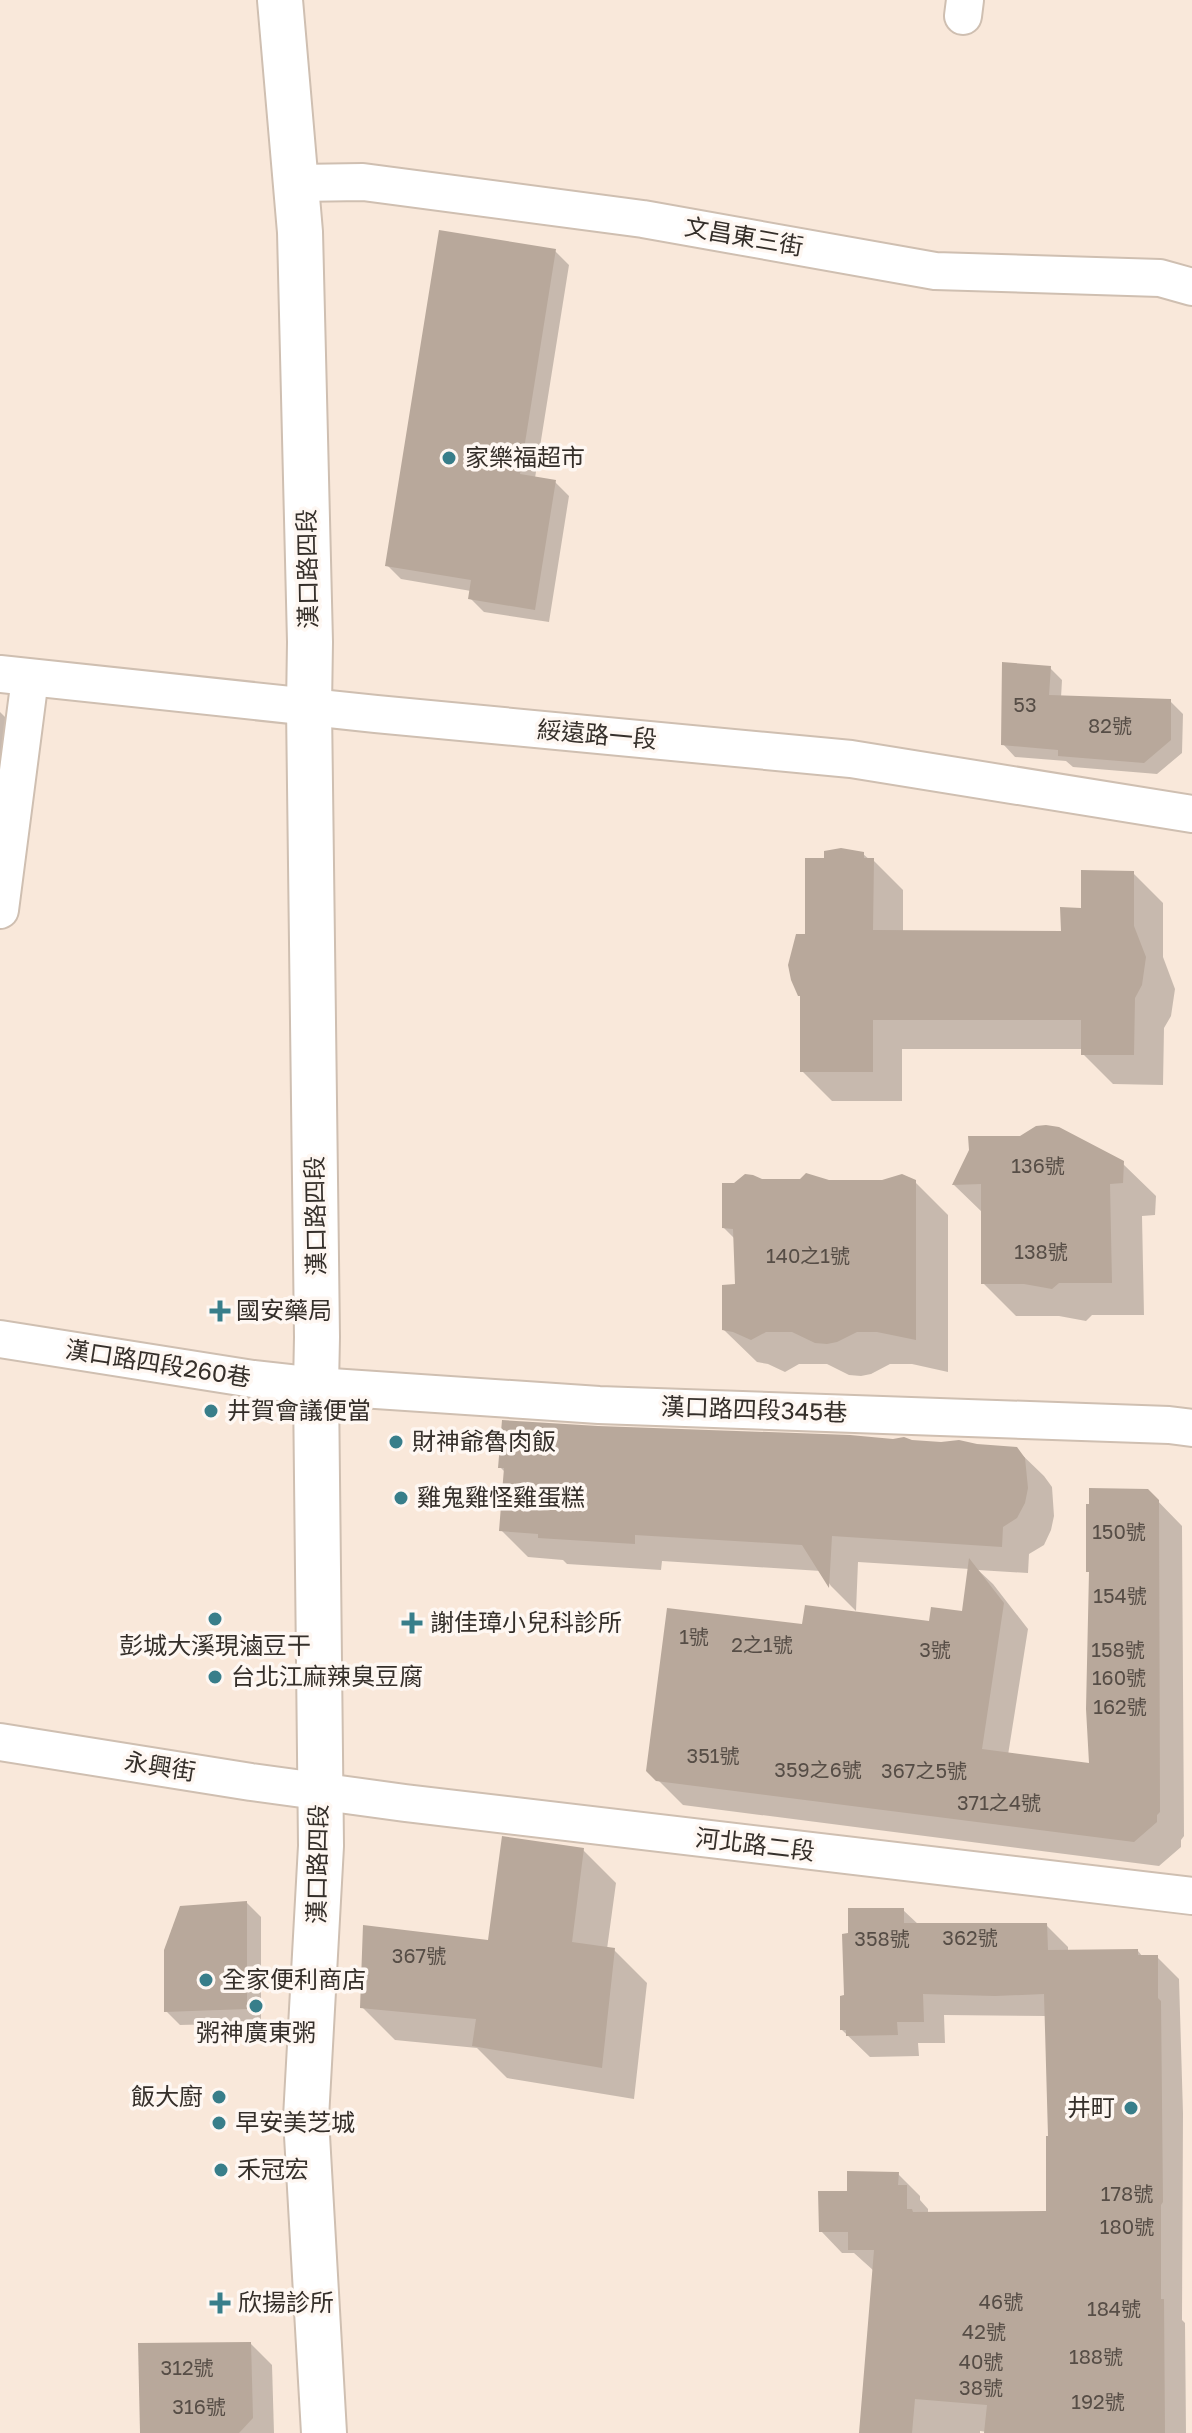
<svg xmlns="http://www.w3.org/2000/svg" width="1192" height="2433" viewBox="0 0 1192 2433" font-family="'Golos Text','Noto Sans TC',sans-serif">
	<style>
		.shadow { fill: #0003 }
		.building { fill: #b8a89b }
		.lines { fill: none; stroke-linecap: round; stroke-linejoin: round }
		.minor-casing { stroke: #cfbfb1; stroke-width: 40 }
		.tertiary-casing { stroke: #cfbfb1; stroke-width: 48 }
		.minor { stroke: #fff; stroke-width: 36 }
		.tertiary { stroke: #fff; stroke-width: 44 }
		.poi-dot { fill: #387e8a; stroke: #fef7f2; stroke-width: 3 }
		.labels { text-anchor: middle; stroke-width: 7; stroke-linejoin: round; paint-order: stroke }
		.number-label { font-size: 20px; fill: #564d46 }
		.street-label { font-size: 24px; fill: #352f2a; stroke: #fef7f2 }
		.poi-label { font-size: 24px; fill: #352f2a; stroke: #fef7f2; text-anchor: start }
	</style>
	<rect width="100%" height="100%" fill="#f9e8da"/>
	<g class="shadow">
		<polygon points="555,251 569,265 535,478 555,482 569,496 549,622 484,612 470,598 471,591 401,579 387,565"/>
		<polygon points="1050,668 1062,680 1061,698 1170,701 1183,714 1182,753 1157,774 1073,767 1066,761 1015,757 1003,744"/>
		<polygon points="0,712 10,722 0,794"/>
		<polygon points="863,854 870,860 873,860 903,890 903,932 1063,933 1083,910 1133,873 1163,903 1163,957 1175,989 1171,1016 1164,1028 1163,1085 1113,1084 1083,1054 1083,1049 902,1049 902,1101 832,1101 802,1071 802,998 807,936"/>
		<polygon points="1020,1138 1122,1163 1156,1196 1155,1215 1142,1216 1144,1315 1092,1315 1086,1321 1059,1316 1016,1316 983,1283 983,1213 954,1185"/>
		<polygon points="762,1181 915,1182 948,1215 948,1372 912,1364 890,1364 871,1374 861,1376 849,1375 827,1364 799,1364 785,1372 768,1364 757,1362 724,1330 737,1286 735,1239 724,1228"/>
		<polygon points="911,1442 1016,1449 1044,1476 1052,1487 1054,1516 1051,1530 1044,1545 1029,1554 1028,1573 978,1570 993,1584 1028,1629 1008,1755 1091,1766 1091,1574 1088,1571 1148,1491 1182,1526 1184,1836 1181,1840 1181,1847 1159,1866 683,1805 648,1770 804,1626 931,1623 963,1613 970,1569 858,1562 856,1611 831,1586 821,1571 662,1561 661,1570 567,1564 563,1560 528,1557 501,1530 505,1472 500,1467"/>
		<polygon points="583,1850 616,1883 607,1949 614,1950 647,1983 634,2099 507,2078 477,2048 395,2040 362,2007 490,1942"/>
		<polygon points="247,1903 261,1917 261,2023 180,2025 166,2011"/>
		<polygon points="903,1910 919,1925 1046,1925 1068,1947 1068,1952 1138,1951 1143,1957 1157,1957 1179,1979 1183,2113 1182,2320 1185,2323 1186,2433 994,2433 980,2431 980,2433 860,2433 874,2271 854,2253 842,2253 821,2231 849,2193 898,2174 920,2196 920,2200 928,2209 928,2214 1048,2213 1050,2137 1046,2016 944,2015 945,2043 918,2043 919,2056 870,2057 842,2030 846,1997"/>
		<polygon points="251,2344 272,2365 274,2433 142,2433"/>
	</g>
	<g class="building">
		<polygon points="439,230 556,249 520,474 556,480 535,610 468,599 471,580 385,566"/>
		<polygon points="1002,662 1051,666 1049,695 1171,699 1171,740 1144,763 1058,756 1058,750 1001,745"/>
		<polygon points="841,848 864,852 864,858 874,858 873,930 1061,931 1060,907 1081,908 1081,870 1134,871 1134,926 1146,957 1142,985 1135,998 1134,1055 1081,1055 1081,1020 873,1020 873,1072 800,1072 800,996 798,996 791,980 788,965 796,934 805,934 805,858 824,858 824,851"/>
		<polygon points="1046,1125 1059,1127 1124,1161 1123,1183 1110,1184 1112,1283 1059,1283 1052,1289 1024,1284 981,1284 981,1184 952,1185 969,1150 968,1136 1020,1136 1036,1126"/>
		<polygon points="806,1173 829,1180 882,1180 902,1174 916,1180 916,1340 877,1332 857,1332 837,1342 827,1344 815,1343 792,1332 766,1332 751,1340 733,1332 722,1330 722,1285 735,1284 733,1229 722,1228 722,1183 734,1183 745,1174 753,1175 762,1179 800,1179"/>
		<polygon points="502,1420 598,1426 850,1435 893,1439 904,1437 912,1440 941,1442 959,1440 977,1444 1017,1447 1025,1458 1028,1488 1025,1503 1017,1518 1003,1527 1002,1547 832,1536 829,1588 802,1545 635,1535 635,1544 538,1538 538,1534 499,1531 504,1468 498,1468"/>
		<polygon points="1089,1488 1148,1489 1159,1500 1160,1812 1157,1815 1157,1822 1134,1842 656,1781 646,1771 667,1608 802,1624 805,1605 929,1621 931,1607 962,1611 969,1558 1004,1603 982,1749 1089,1763 1086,1709 1089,1572 1086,1572 1086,1504 1089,1504"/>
		<polygon points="502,1836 584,1848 572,1942 615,1948 602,2068 472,2046 476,2019 360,2008 363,1925 488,1940"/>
		<polygon points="247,1901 247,2009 164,2012 164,1950 180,1906"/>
		<polygon points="848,1908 904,1908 904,1923 1047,1923 1048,1950 1138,1949 1138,1955 1158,1955 1158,1998 1161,2001 1163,2202 1161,2205 1161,2299 1164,2299 1165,2433 984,2433 987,2405 915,2399 912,2433 859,2433 874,2250 848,2250 848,2232 819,2232 818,2191 847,2191 847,2171 899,2172 898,2185 907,2185 907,2209 912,2209 913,2212 1046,2211 1046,2136 1048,2136 1044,1994 995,1996 923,1994 924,2022 897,2022 898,2035 846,2036 846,2030 840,2030 840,1996 844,1995 842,1934 848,1933"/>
		<polygon points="251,2342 253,2418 239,2433 140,2433 138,2343"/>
	</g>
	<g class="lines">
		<defs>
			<g id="minor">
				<polyline points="963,16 965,0"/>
				<polyline points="297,183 363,182 643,219 935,271 1160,278 1192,287"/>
				<polyline points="0,674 376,714 851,759 1192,814"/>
				<polyline points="0,910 30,678"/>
				<polyline points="0,1339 253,1379 316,1386 599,1405 1169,1425 1192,1428"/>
				<polyline points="0,1742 251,1782 405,1803 1192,1896"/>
			</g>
			<polyline id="tertiary" points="280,0 300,232 310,642 309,707 317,1337 316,1386 321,1846 306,2118 324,2433"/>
		</defs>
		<use href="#minor" class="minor-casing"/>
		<use href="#tertiary" class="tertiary-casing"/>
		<use href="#minor" class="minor"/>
		<use href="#tertiary" class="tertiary"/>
	</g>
	<g class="poi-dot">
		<circle cx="449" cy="458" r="8"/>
		<path d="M216 1299h8v8h8v8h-8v8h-8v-8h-8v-8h8z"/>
		<circle cx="211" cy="1411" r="8"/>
		<circle cx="396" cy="1442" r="8"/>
		<circle cx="401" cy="1498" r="8"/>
		<circle cx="215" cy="1619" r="8"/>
		<path d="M408 1611h8v8h8v8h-8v8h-8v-8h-8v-8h8z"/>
		<circle cx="215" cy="1677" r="8"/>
		<circle cx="206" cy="1980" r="8"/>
		<circle cx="256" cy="2006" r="8"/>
		<circle cx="219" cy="2097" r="8"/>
		<circle cx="1131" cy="2108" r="8"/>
		<circle cx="219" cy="2123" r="8"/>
		<circle cx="221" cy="2170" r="8"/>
		<path d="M216 2291h8v8h8v8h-8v8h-8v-8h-8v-8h8z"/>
	</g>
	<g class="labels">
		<g class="number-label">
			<text x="1025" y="712">53</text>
			<text x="1110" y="733">82號</text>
			<text x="1038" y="1173">136號</text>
			<text x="1041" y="1259">138號</text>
			<text x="808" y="1263">140之1號</text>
			<text x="1119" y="1539">150號</text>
			<text x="1120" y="1603">154號</text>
			<text x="694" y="1644">1號</text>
			<text x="762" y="1652">2之1號</text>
			<text x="935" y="1657">3號</text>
			<text x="1118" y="1657">158號</text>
			<text x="1119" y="1685">160號</text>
			<text x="1120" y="1714">162號</text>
			<text x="713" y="1763">351號</text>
			<text x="818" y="1777">359之6號</text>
			<text x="924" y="1778">367之5號</text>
			<text x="999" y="1810">371之4號</text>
			<text x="970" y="1945">362號</text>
			<text x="882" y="1946">358號</text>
			<text x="419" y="1963">367號</text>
			<text x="1127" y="2201">178號</text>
			<text x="1127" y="2234">180號</text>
			<text x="1001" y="2309">46號</text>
			<text x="1114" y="2316">184號</text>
			<text x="984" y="2339">42號</text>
			<text x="1096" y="2364">188號</text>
			<text x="981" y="2369">40號</text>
			<text x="187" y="2375">312號</text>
			<text x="981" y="2395">38號</text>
			<text x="1098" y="2409">192號</text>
			<text x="199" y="2414">316號</text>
		</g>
		<g class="street-label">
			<text transform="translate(744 237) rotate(10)" y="8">文昌東三街</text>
			<text transform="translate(308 569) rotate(-91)" y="8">漢口路四段</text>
			<text transform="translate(597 735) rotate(5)" y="8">綏遠路一段</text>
			<text transform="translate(316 1216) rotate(-91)" y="8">漢口路四段</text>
			<text transform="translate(158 1364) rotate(9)" y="8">漢口路四段260巷</text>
			<text transform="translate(754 1410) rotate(2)" y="8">漢口路四段345巷</text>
			<text transform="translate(160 1767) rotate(9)" y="8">永興街</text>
			<text transform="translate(755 1845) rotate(7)" y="8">河北路二段</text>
			<text transform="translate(318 1864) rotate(-89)" y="8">漢口路四段</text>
		</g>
		<g class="poi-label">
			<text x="465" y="466">家樂福超市</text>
			<text x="236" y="1319">國安藥局</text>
			<text x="227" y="1419">井賀會議便當</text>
			<text x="412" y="1450">財神爺魯肉飯</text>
			<text x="417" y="1506">雞鬼雞怪雞蛋糕</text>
			<text x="430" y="1631">謝佳璋小兒科診所</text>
			<text x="215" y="1654" text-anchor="middle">彭城大溪現滷豆干</text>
			<text x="231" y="1685">台北江麻辣臭豆腐</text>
			<text x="222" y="1988">全家便利商店</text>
			<text x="256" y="2041" text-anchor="middle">粥神廣東粥</text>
			<text x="203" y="2105" text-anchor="end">飯大廚</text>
			<text x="1115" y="2116" text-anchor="end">井町</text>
			<text x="235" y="2131">早安美芝城</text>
			<text x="237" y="2178">禾冠宏</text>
			<text x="238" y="2311">欣揚診所</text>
		</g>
	</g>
</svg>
